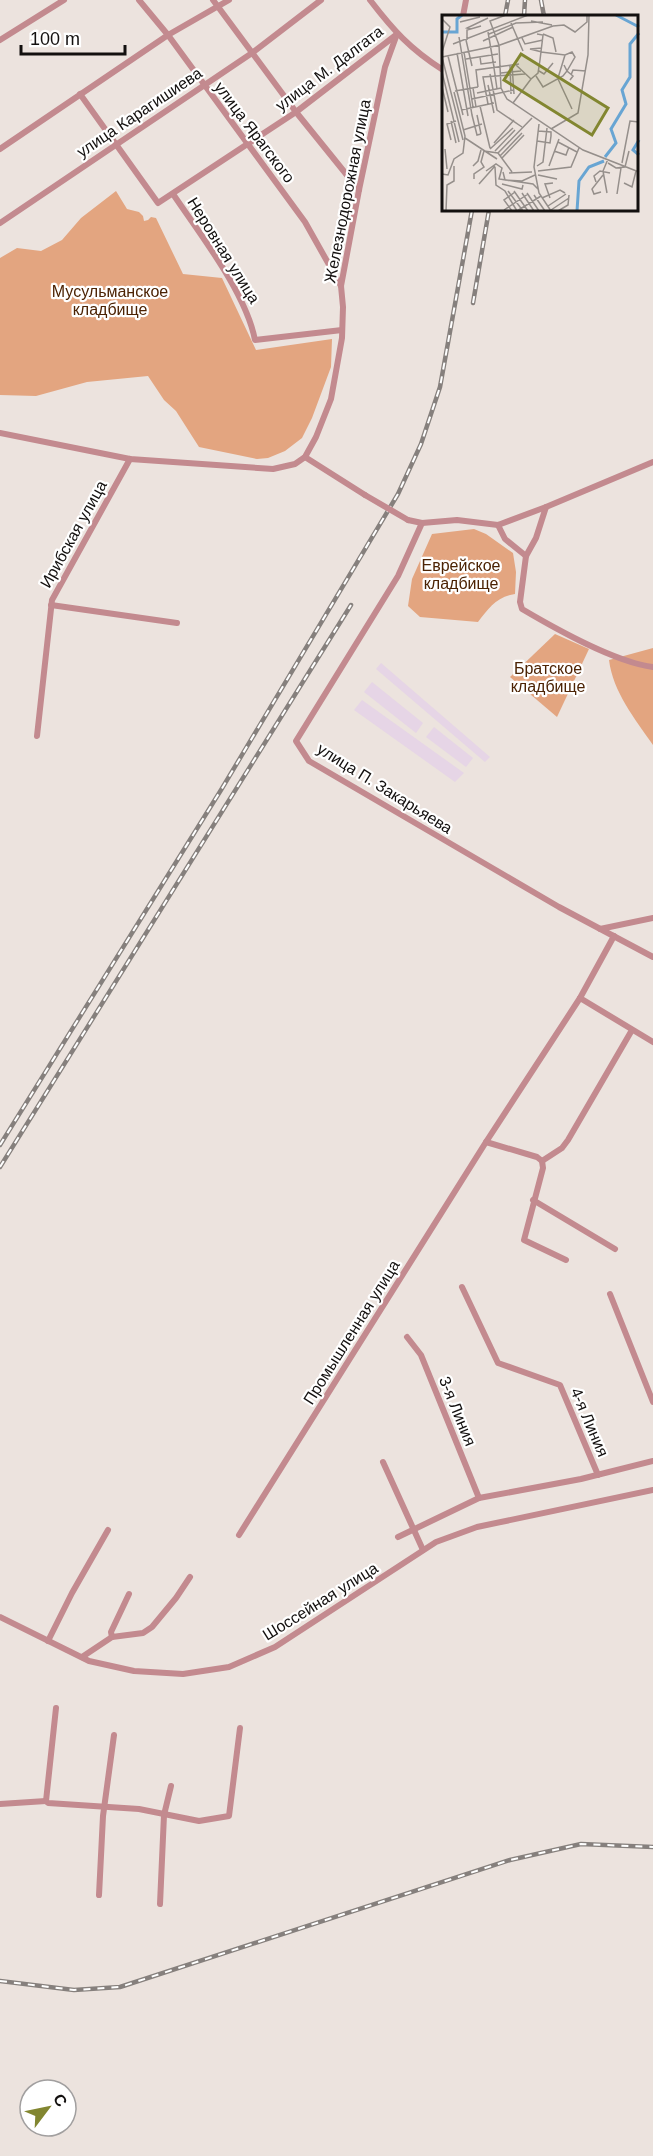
<svg xmlns="http://www.w3.org/2000/svg" width="653" height="2156" viewBox="0 0 653 2156" font-family="Arial,sans-serif">
	<style>
		.industrial { fill: #e6d5e6 }
		.green { fill: #e3a580 }
		.lines { fill: none; stroke-linecap: round; stroke-linejoin: round }
		.street { stroke: #c38a8f; stroke-width: 6 }
		.rail-casing { stroke: #86807d; stroke-width: 4.5 }
		.rail { stroke: #fff; stroke-width: 2; stroke-dasharray: 7; stroke-linecap: butt }
		.street-bridge { stroke: #c38a8f; stroke-width: 6 }
		.labels { text-anchor: middle; stroke-width: 4.5; stroke-linejoin: round; paint-order: stroke }
		.street-label { font-size: 16px; fill: #13100f; stroke: #fff }
		.park-label { font-size: 16px; fill: #4c2304; stroke: #fff }
		.inset-river { fill: none; stroke: #68a5d3; stroke-width: 3 }
		.inset-road { fill: none; stroke: #958f8b; stroke-width: 1.5 }
		.view { fill: #828630; fill-opacity: 0.15; stroke: #828630; stroke-width: 3 }
		.inset-edge { fill: none; stroke: #13100f; stroke-width: 3 }
	</style>
	<rect width="100%" height="100%" fill="#ece3de"/>
	<g class="industrial">
		<polygon points="381,663 490,757 485,762 376,669"/>
		<polygon points="372,682 423,723 416,733 364,692"/>
		<polygon points="362,700 464,773 455,782 354,710"/>
		<polygon points="434,727 473,758 466,767 426,737"/>
	</g>
	<g class="green">
		<polygon points="116,191 127,209 139,212 143,216 144,221 148,220 151,217 156,218 183,274 222,278 256,350 332,339 331,367 312,418 302,438 285,451 268,458 257,459 199,447 176,411 164,400 148,376 87,382 36,396 0,395 0,258 17,248 41,251 62,240 81,218"/>
		<path d="M474,529L486,534L513,553L516,572L515,594C496,597 489,608 478,622L420,617L408,606L412,579L432,534Z"/>
		<polygon points="555,634 589,649 557,717 510,677"/>
		<path d="M653,648V745C635,719 613,692 609,660Z"/>
	</g>
	<g class="lines">
		<g class="street">
			<polyline points="139,0 168,35 305,222 341,286"/>
			<polyline points="213,0 296,112 359,190"/>
			<path d="M370,0C393,30 410,49 443,70"/>
			<polyline points="463,16 466,0"/>
			<polyline points="0,40 64,0"/>
			<polyline points="80,94 158,203 296,112 396,35"/>
			<polyline points="0,149 168,35 229,0"/>
			<path d="M173,194C200,234 246,293 255,340L342,330"/>
			<polyline points="0,223 252,53 321,0"/>
			<polyline points="0,433 130,459 273,469 295,464 305,457 316,437 331,399 342,338 343,307 341,286 359,190 385,67 397,34"/>
			<polyline points="305,457 365,495"/>
			<path d="M546,507L536,538L526,556L520,602L522,609C556,629 614,662 653,667"/>
			<polyline points="408,520 422,523 457,520 498,525 546,507 653,462"/>
			<polyline points="422,523 398,576 296,741 309,761 559,907 653,957"/>
			<polyline points="498,525 505,539 526,556"/>
			<polyline points="51,605 177,623"/>
			<polyline points="37,736 52,600 130,459"/>
			<polyline points="600,929 653,918"/>
			<polyline points="580,998 653,1042"/>
			<polyline points="486,1142 537,1157 542,1161 543,1168 524,1240 566,1260"/>
			<polyline points="542,1161 562,1148 568,1140 632,1030"/>
			<polyline points="533,1200 615,1249"/>
			<polyline points="462,1287 498,1363 560,1385 598,1475"/>
			<polyline points="610,1294 653,1402"/>
			<polyline points="407,1337 421,1355 479,1498"/>
			<polyline points="383,1462 423,1550"/>
			<polyline points="239,1535 486,1142 580,998 614,936"/>
			<polyline points="398,1537 479,1498 581,1479 653,1461"/>
			<polyline points="0,1617 89,1661 134,1671 183,1674 229,1667 275,1647 436,1542 477,1527 653,1490"/>
			<polyline points="112,1637 111,1632 129,1594"/>
			<polyline points="48,1641 72,1593 108,1530"/>
			<polyline points="82,1657 112,1637 143,1633 152,1627 176,1598 190,1577"/>
			<polyline points="56,1708 46,1801 48,1803 139,1809 199,1821 229,1816 240,1728"/>
			<polyline points="0,1804 46,1801"/>
			<polyline points="99,1895 103,1816 114,1735"/>
			<polyline points="160,1904 164,1815 171,1786"/>
		</g>
		<defs>
			<g id="rail">
				<polyline points="541,0 544,16"/>
				<polyline points="505,16 508,0"/>
				<polyline points="524,16 525,0"/>
				<polyline points="473,303 489,210"/>
				<polyline points="0,1145 221,790 398,494 421,444 440,387 472,210"/>
				<polyline points="0,1167 351,605"/>
				<polyline points="0,1981 74,1990 120,1987 510,1860 581,1844 653,1847"/>
			</g>
		</defs>
		<use href="#rail" class="rail-casing"/>
		<use href="#rail" class="rail"/>
		<polyline class="street-bridge" points="365,495 408,520"/>
	</g>
	<g class="labels">
		<g class="street-label">
			<text transform="translate(329 68) rotate(-37)" y="6">улица М. Далгата</text>
			<text transform="translate(139 112) rotate(-34)" y="6">улица Карагишиева</text>
			<text transform="translate(255 132) rotate(53)" y="6">улица Ярагского</text>
			<text transform="translate(347 191) rotate(-79)" y="6">Железнодорожная улица</text>
			<text transform="translate(224 250) rotate(58)" y="6">Неровная улица</text>
			<text transform="translate(73 534) rotate(-61)" y="6">Ирибская улица</text>
			<text transform="translate(385 788) rotate(32)" y="6">улица П. Закарьяева</text>
			<text transform="translate(351 1332) rotate(-58)" y="6">Промышленная улица</text>
			<text transform="translate(458 1411) rotate(68)" y="6">3-я Линия</text>
			<text transform="translate(590 1422) rotate(67)" y="6">4-я Линия</text>
			<text transform="translate(320 1601) rotate(-32)" y="6">Шоссейная улица</text>
		</g>
		<g class="park-label">
			<text x="110" y="297">Мусульманское<tspan x="110" dy="18">кладбище</tspan></text>
			<text x="461" y="571">Еврейское<tspan x="461" dy="18">кладбище</tspan></text>
			<text x="548" y="674">Братское<tspan x="548" dy="18">кладбище</tspan></text>
		</g>
	</g>
	<g transform="translate(442 15)">
		<rect width="196" height="196" fill="#ece3de"/>
		<path class="inset-river" d="M174,0L197,12M0,17H15V4L20,0M197,125L191,135L197,140M163,142L174,128L169,114L184,89L180,75L188,62V29L197,18M135,196L137,166L147,152L162,146"/>
		<path class="inset-road" d="M0,4L8,12L0,37M89,6L110,10M18,7L38,2M69,8L81,36M29,14L25,13L46,3M46,17L52,52M47,19L74,8L101,7M101,19L111,23L114,37M17,22L30,100L35,120L39,119M80,23L83,29L101,25M24,25L30,51M25,25V15L39,11M41,26L71,12M11,29L86,0M57,30L48,6L64,0M57,30L59,73L65,84L141,135L197,157M22,37L31,92M99,37L123,40L130,37L133,42L125,56L131,61L128,65M100,37L88,34L100,33M15,38L26,101M6,41L21,100M0,42L21,125M0,42L58,30L111,11L122,10L133,17L145,7V0M38,42L39,49L54,47M24,44L56,39M70,50L72,79M74,50L89,64M68,51L69,79M52,53L55,74M97,56L102,59L111,48M0,57L17,127M59,58L79,56M48,59L55,95L80,112M129,60L131,55L144,56M94,61L101,72L121,61L125,56L122,50M116,63L123,40M89,64L96,58L98,45L101,20L95,19M116,64L130,94M46,70L52,98M0,72L6,97M36,72L34,55L77,49M31,73L34,92M13,76L36,72M35,78L59,73M30,84L72,75M71,88L89,64M46,89L41,62L83,59M38,91L48,133M19,95L52,88M35,100L39,119M9,106L14,128M97,109L92,152L97,178L109,196M109,114L136,98L146,40L147,0M21,115L40,109M23,123L55,144M9,125L5,109L14,106M95,126L108,128L109,121V117L96,116M116,127L135,137M52,128L72,105M3,134L5,154M48,134L71,113M42,136L56,138L70,157M53,136L73,115M112,136L124,140L127,132M56,138L90,103M58,141L80,118M60,143L82,120M166,148L174,153L183,152L187,136M180,148L188,106L197,107M31,151L36,146L39,135M95,151L101,147L105,113M107,151L117,124M53,152L54,170L63,176L75,196M44,156L54,149L60,153L57,164L91,169L96,174M96,156L129,152L137,133M61,157L63,165L80,166L93,160M67,158L90,157M0,159L6,160L12,144L21,138L23,121L12,77M96,160L115,164M32,164V159L42,152L39,147L42,136M154,167L152,161L158,156L168,158M182,168L190,172L194,156M37,169L53,151M60,169L80,174L81,170M66,176L81,196M72,176L86,196M159,177L152,179L150,174L161,160M80,178L92,196M85,178L97,196M165,178L161,156L166,144M175,179L179,153M92,180L103,196M100,183L118,175L123,178M108,183L103,169L111,168M106,191L124,179M62,195L86,179M109,195L127,183M4,196L5,170L12,166V151M70,196L62,185L73,177M75,196L99,181M116,196L126,190L127,180"/>
		<path class="view" d="M79,39L166,93L150,120L62,65Z"/>
		<rect width="196" height="196" class="inset-edge"/>
	</g>
	<g transform="translate(48 2108) rotate(58)"><circle r="28" fill="#ffffff" stroke="#a19f9f" stroke-width="1.5"/>
	<path d="M0-4.5L10 22L0 15L-10 22Z" fill="#828630"/>
	<text y="-9" font-size="16" font-weight="bold" text-anchor="middle" fill="#13100f">С</text>
	</g>
	<path d="M21 45v9h104v-9" fill="none" stroke="#13100f" stroke-width="3"/>
	<text x="30" y="45" font-size="18" fill="#13100f" stroke="#ffffff" stroke-width="4.5" paint-order="stroke">100 m</text>
</svg>
